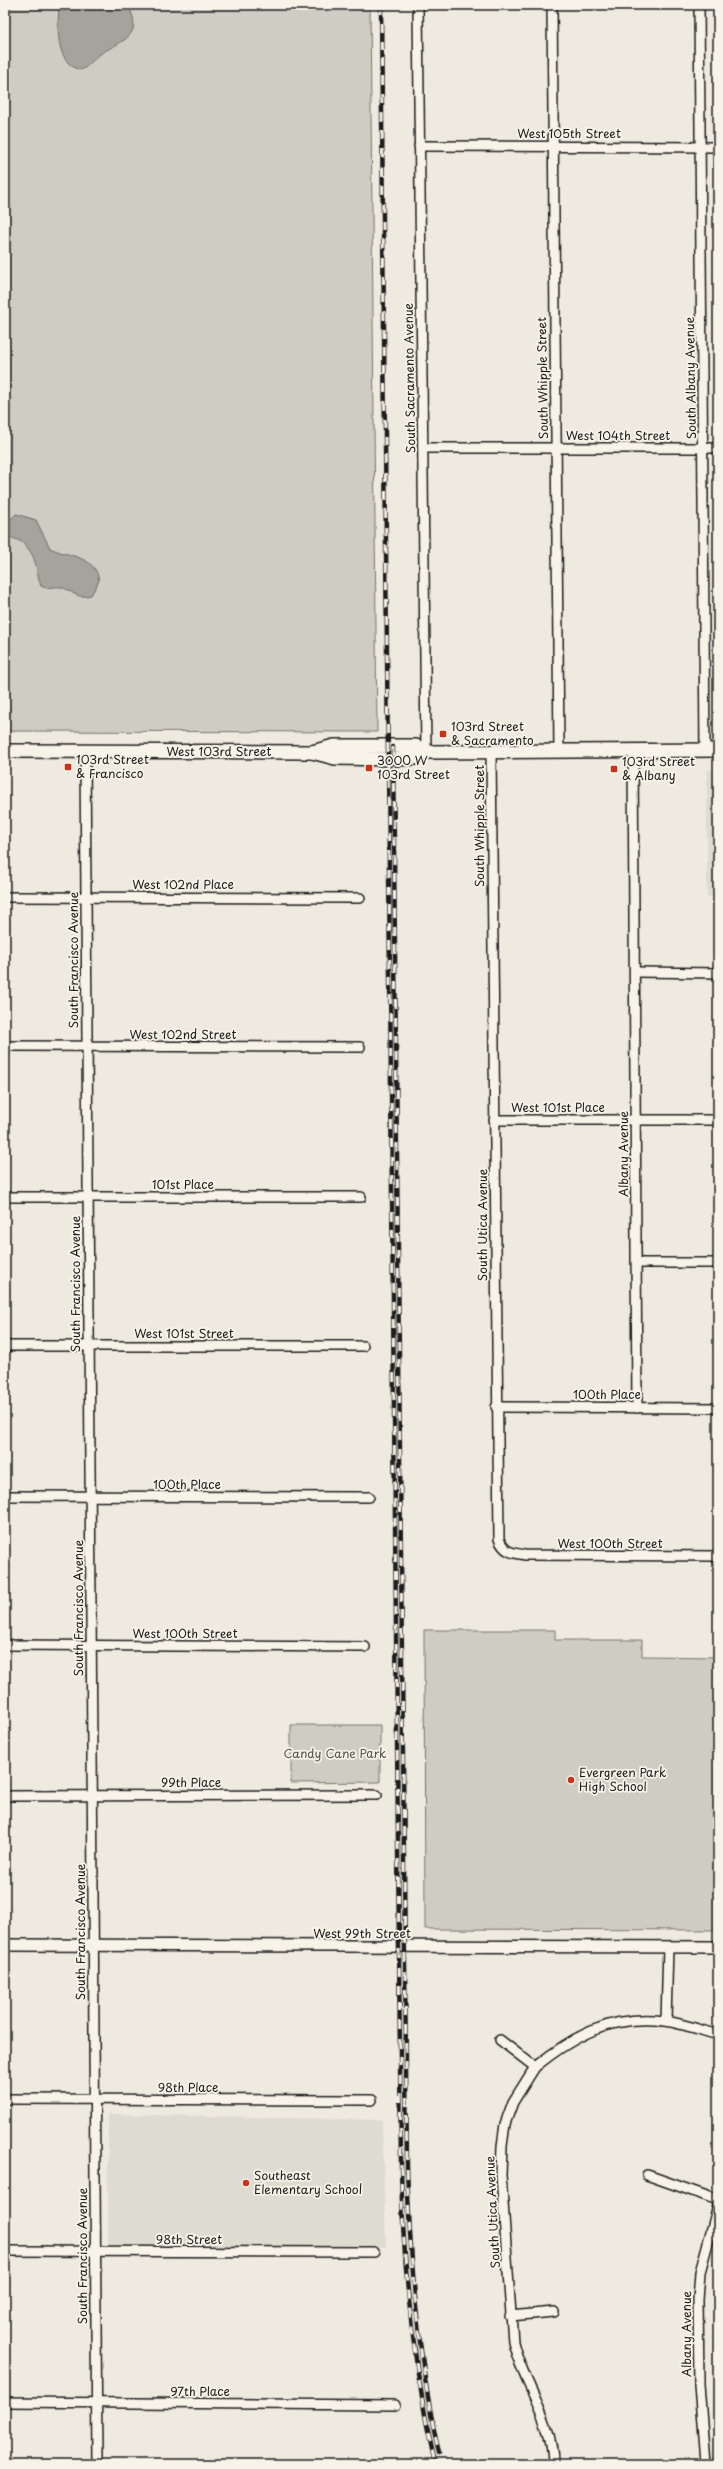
<svg xmlns="http://www.w3.org/2000/svg" width="723" height="2469" viewBox="0 0 723 2469" font-family="'Playpen Sans',sans-serif">
	<style>
		.built { fill: #dedbd1 }
		.green { fill: #cfccc3; stroke: #767470 }
		.water { fill: #a6a39d; stroke: #6f6d69 }
		.lines { fill: none; stroke-linecap: round; stroke-linejoin: round }
		.minor-casing { stroke: #1c1c1c; stroke-width: 12 }
		.tertiary-casing { stroke: #1c1c1c; stroke-width: 14 }
		.secondary-casing { stroke: #1c1c1c; stroke-width: 16 }
		.minor { stroke: #f7f3e8; stroke-width: 9 }
		.tertiary { stroke: #f7f3e8; stroke-width: 11 }
		.secondary { stroke: #f7f3e8; stroke-width: 13 }
		.rail-casing { stroke: #1c1c1c; stroke-width: 4.5 }
		.rail { stroke: #f7f3e8; stroke-width: 3; stroke-dasharray: 9; stroke-linecap: butt }
		.poi-dot { fill: #c8321e; stroke: #f7f3e8; stroke-width: 1.5 }
		.labels { text-anchor: middle; stroke-width: 3.5; stroke-linejoin: round; paint-order: stroke }
		.street-label { font-size: 12px; fill: #1c1c1c; stroke: #f7f3e8 }
		.poi-label { font-size: 12px; fill: #1c1c1c; stroke: #f7f3e8; text-anchor: start }
		.park-label { font-size: 12px; fill: #52514e; stroke: #f7f3e8 }
	</style>
	<rect width="100%" height="100%" fill="#eeeae0"/>
	<filter id="ink" filterUnits="userSpaceOnUse"><feTurbulence type="fractalNoise" baseFrequency=".025" numOctaves="2"/><feDisplacementMap in="SourceGraphic" scale="8" xChannelSelector="R" yChannelSelector="G"/><feConvolveMatrix kernelMatrix="1 2 1 2 8 2 1 2 1" color-interpolation-filters="sRGB"/></filter>
	<g filter="url(#ink)">
		<g class="built">
			<rect x="707" y="770" width="11" height="127"/>
			<polygon points="108,2114 382,2120 386,2247 108,2246"/>
		</g>
		<g class="green">
			<polygon points="5,5 370,5 377,732 5,731"/>
			<polygon points="424,1630 555,1630 555,1640 642,1640 642,1656 718,1657 718,1930 425,1929"/>
			<polygon points="291,1725 380,1725 380,1782 291,1783"/>
		</g>
		<g class="water">
			<path d="M59,5H128C146,39 118,41 99,55C92,60 88,68 80,70C54,62 58,26 59,5Z"/>
			<path d="M16,514L36,520L50,548C68,557 96,555 99,581L91,595C75,600 73,590 60,587C53,586 47,590 41,586C35,569 38,557 23,543C18,539 11,539 7,534L6,524Z"/>
		</g>
		<g class="lines">
			<defs>
				<g id="minor">
					<polyline points="418,5 426,752"/>
					<polyline points="552,5 559,751"/>
					<polyline points="699,5 705,750"/>
					<polyline points="419,146 718,147"/>
					<polyline points="423,448 718,448"/>
					<polyline points="633,750 637,1408"/>
					<path d="M491,751L499,1539C504,1552 512,1553 525,1555L718,1556"/>
					<polyline points="85,752 97,2464"/>
					<polyline points="5,897 360,898"/>
					<polyline points="636,972 718,973"/>
					<polyline points="5,1046 360,1047"/>
					<polyline points="494,1120 718,1120"/>
					<polyline points="5,1197 361,1197"/>
					<polyline points="637,1263 718,1263"/>
					<polyline points="5,1346 363,1346"/>
					<polyline points="496,1407 718,1408"/>
					<polyline points="5,1496 369,1497"/>
					<polyline points="5,1645 365,1647"/>
					<polyline points="5,1796 377,1795"/>
					<polyline points="666,2021 668,1947"/>
					<path d="M500,2040L535,2067C573,2036 613,2014 664,2021C682,2023 700,2030 718,2035"/>
					<path d="M535,2067L513,2102L505,2124L502,2146L501,2175L513,2342C523,2384 553,2419 553,2464"/>
					<polyline points="5,2099 372,2100"/>
					<polyline points="647,2175 718,2200"/>
					<polyline points="5,2251 374,2252"/>
					<polyline points="510,2316 554,2312"/>
					<polyline points="5,2402 395,2405"/>
					<polyline points="705,2464 699,2384 698,2300 700,2272 718,2206"/>
				</g>
				<polyline id="tertiary" points="5,1945 718,1947"/>
				<g id="secondary">
					<polyline points="5,751 312,752 335,758 393,759 415,758 426,752 718,750"/>
					<polyline points="312,752 334,746 416,746 426,752"/>
				</g>
			</defs>
			<use href="#minor" class="minor-casing"/>
			<use href="#tertiary" class="tertiary-casing"/>
			<use href="#secondary" class="secondary-casing"/>
			<use href="#minor" class="minor"/>
			<use href="#tertiary" class="tertiary"/>
			<use href="#secondary" class="secondary"/>
			<defs>
				<g id="rail">
					<path d="M381,5L401,2167C403,2268 413,2366 435,2464"/>
					<path d="M393,747L407,2166C410,2264 418,2359 439,2454"/>
				</g>
			</defs>
			<use href="#rail" class="rail-casing"/>
			<use href="#rail" class="rail"/>
		</g>
	</g>
	<g class="poi-dot">
		<rect x="439" y="730" width="8" height="8" rx="2"/>
		<rect x="64" y="763" width="8" height="8" rx="2"/>
		<rect x="365" y="764" width="8" height="8" rx="2"/>
		<rect x="610" y="765" width="8" height="8" rx="2"/>
		<circle cx="571" cy="1780" r="4"/>
		<circle cx="246" cy="2183" r="4"/>
	</g>
	<g class="labels">
		<g class="street-label">
			<text x="569" y="138">West 105th Street</text>
			<text transform="translate(410 378) rotate(-91)" y="4">South Sacramento Avenue</text>
			<text transform="translate(543 378) rotate(-91)" y="4">South Whipple Street</text>
			<text transform="translate(691 378) rotate(-91)" y="4">South Albany Avenue</text>
			<text x="618" y="440">West 104th Street</text>
			<text x="219" y="756">West 103rd Street</text>
			<text transform="translate(480 826) rotate(-90)" y="4">South Whipple Street</text>
			<text x="183" y="889">West 102nd Place</text>
			<text transform="translate(74 960) rotate(-90)" y="4">South Francisco Avenue</text>
			<text x="183" y="1039">West 102nd Street</text>
			<text x="558" y="1112">West 101st Place</text>
			<text transform="translate(624 1154) rotate(-90)" y="4">Albany Avenue</text>
			<text x="183" y="1189">101st Place</text>
			<text transform="translate(483 1225) rotate(-90)" y="4">South Utica Avenue</text>
			<text transform="translate(76 1284) rotate(-90)" y="4">South Francisco Avenue</text>
			<text x="184" y="1338">West 101st Street</text>
			<text x="607" y="1399">100th Place</text>
			<text x="187" y="1489">100th Place</text>
			<text x="610" y="1548">West 100th Street</text>
			<text transform="translate(79 1608) rotate(-90)" y="4">South Francisco Avenue</text>
			<text x="185" y="1638">West 100th Street</text>
			<text x="191" y="1787">99th Place</text>
			<text transform="translate(81 1932) rotate(-90)" y="4">South Francisco Avenue</text>
			<text x="362" y="1938">West 99th Street</text>
			<text x="188" y="2092">98th Place</text>
			<text transform="translate(493 2212) rotate(-93)" y="4">South Utica Avenue</text>
			<text x="189" y="2244">98th Street</text>
			<text transform="translate(83 2256) rotate(-90)" y="4">South Francisco Avenue</text>
			<text transform="translate(687 2334) rotate(-90)" y="4">Albany Avenue</text>
			<text x="200" y="2396">97th Place</text>
		</g>
		<g class="poi-label">
			<text x="451" y="731">103rd Street<tspan x="451" dy="14">&amp; Sacramento</tspan></text>
			<text x="76" y="764">103rd Street<tspan x="76" dy="14">&amp; Francisco</tspan></text>
			<text x="377" y="765">3000 W<tspan x="377" dy="14">103rd Street</tspan></text>
			<text x="622" y="766">103rd Street<tspan x="622" dy="14">&amp; Albany</tspan></text>
			<text x="579" y="1777">Evergreen Park<tspan x="579" dy="14">High School</tspan></text>
			<text x="254" y="2180">Southeast<tspan x="254" dy="14">Elementary School</tspan></text>
		</g>
		<g class="park-label">
			<text x="335" y="1758">Candy Cane Park</text>
		</g>
	</g>
	<rect width="723" height="2469" fill="none" stroke="#f7f3e8" stroke-width="20"/>
	<rect x="10" y="10" width="703" height="2449" fill="none" stroke="#1c1c1c" stroke-width="1.5" filter="url(#ink)"/>
</svg>
